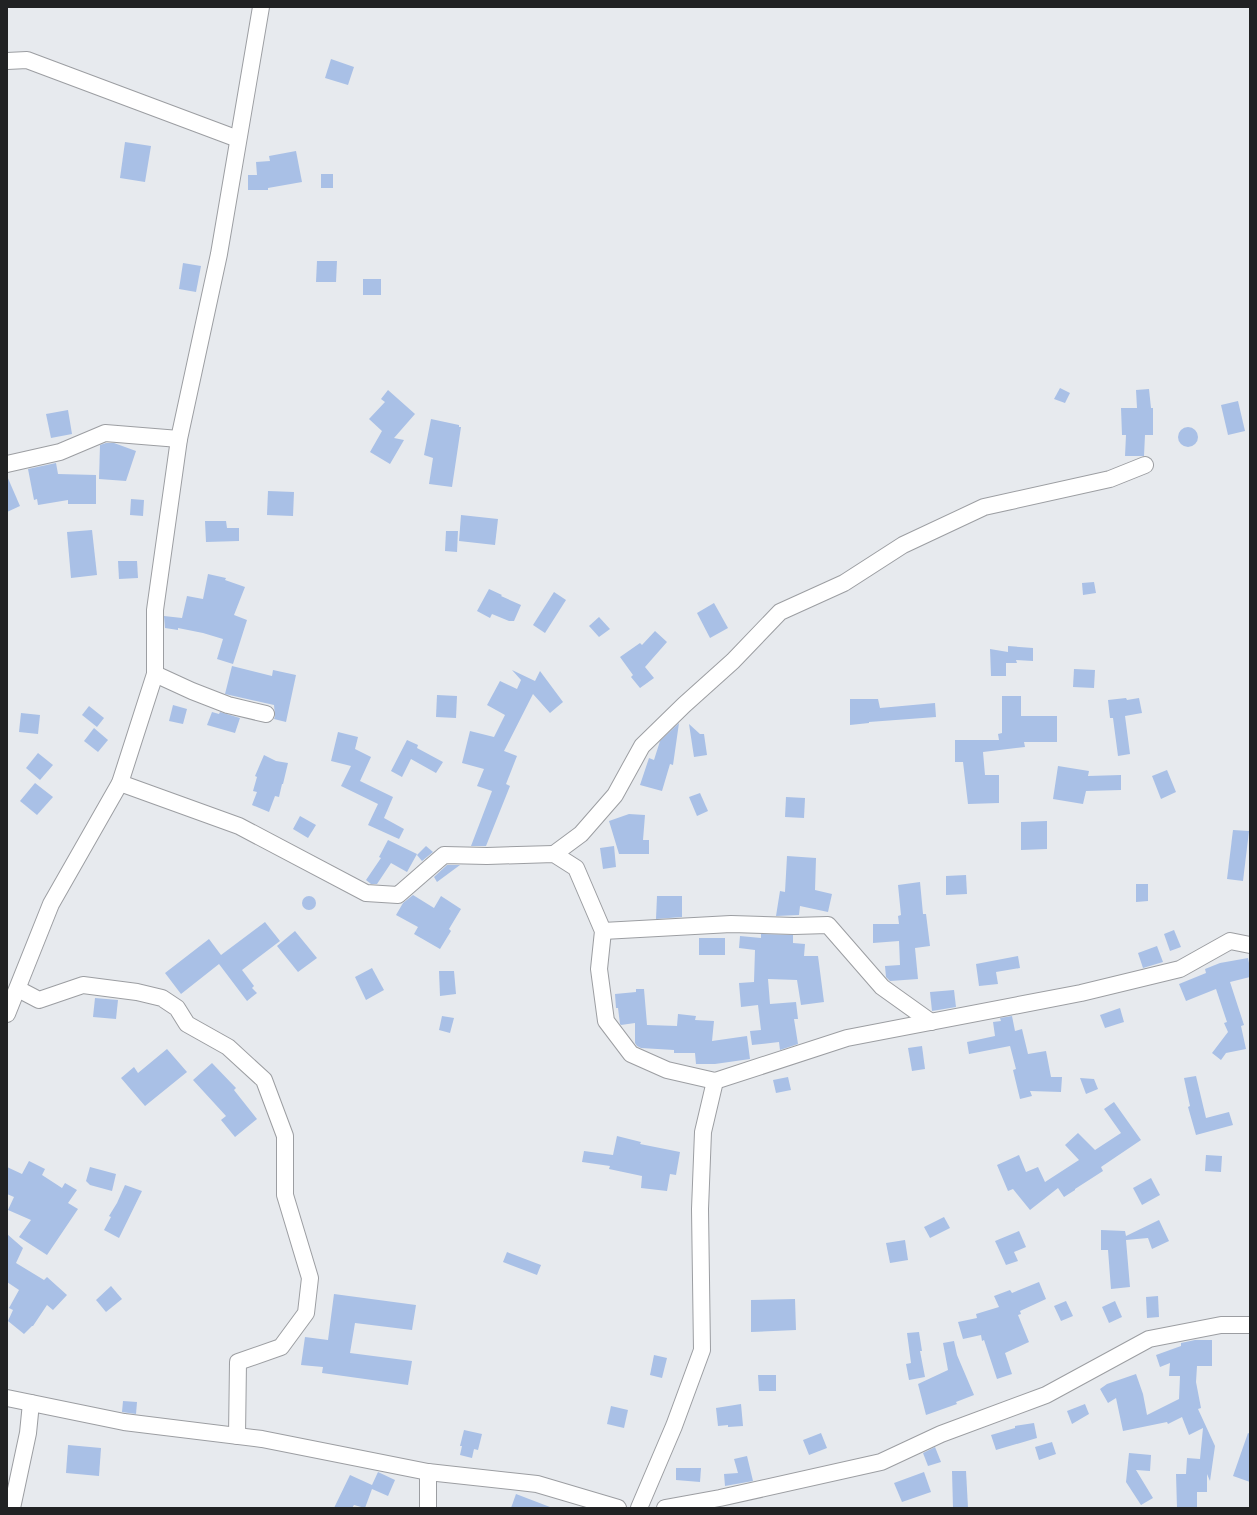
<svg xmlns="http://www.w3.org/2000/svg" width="1257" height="1515" viewBox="0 0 1257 1515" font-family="'Open Sans',sans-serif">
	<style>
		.building { fill: #a9c0e6 }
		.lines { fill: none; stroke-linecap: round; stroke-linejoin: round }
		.street-casing { stroke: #9c9ea2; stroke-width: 18 }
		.street { stroke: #fff; stroke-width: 16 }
	</style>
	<rect width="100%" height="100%" fill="#e7eaee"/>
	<g class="building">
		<polygon points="331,59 354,67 348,85 325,78"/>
		<polygon points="125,142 151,146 145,182 120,178"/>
		<polygon points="296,151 302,182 268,188 268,190 248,190 248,175 257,175 256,162 270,161 269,156"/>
		<rect x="321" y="174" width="12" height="14"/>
		<polygon points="317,261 337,261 336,282 316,282"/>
		<polygon points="183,263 201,266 196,292 179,289"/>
		<rect x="363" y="279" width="18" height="16"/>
		<polygon points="1060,388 1070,393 1065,403 1054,399"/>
		<polygon points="1149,389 1151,408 1153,408 1153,435 1145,435 1144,456 1125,456 1126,435 1122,435 1121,408 1137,408 1136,390"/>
		<polygon points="388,390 415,414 394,438 404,440 390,464 370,452 382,431 369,419 385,402 381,399"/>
		<polygon points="1238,401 1245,431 1228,435 1221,405"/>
		<polygon points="68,410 72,434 51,438 46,414"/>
		<polygon points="431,419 459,425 459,427 461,427 452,487 429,484 433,458 424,455"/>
		<circle cx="1188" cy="437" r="10"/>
		<polygon points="106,443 114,443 136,451 126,481 99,479 100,445"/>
		<polygon points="56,463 58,474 96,475 96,504 68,504 68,500 38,505 37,499 34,500 28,469"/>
		<polygon points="7,476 20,506 7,512"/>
		<polygon points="268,491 294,492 293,516 267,515"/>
		<polygon points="131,499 144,500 143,516 130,515"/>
		<polygon points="461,515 498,519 495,545 459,541"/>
		<polygon points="205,521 226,521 227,528 239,528 239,541 206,542"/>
		<polygon points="92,530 97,575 71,578 67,532"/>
		<polygon points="446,531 458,531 457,552 445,551"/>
		<polygon points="118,561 137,561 138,578 119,579"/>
		<polygon points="208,574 226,578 225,580 245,587 234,615 247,620 233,664 217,659 223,639 203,633 178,628 178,630 165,628 164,616 182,618 187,596 203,599"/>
		<polygon points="1094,582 1096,593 1083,595 1082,583"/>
		<polygon points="489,589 502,595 501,596 521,605 514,621 509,621 492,614 490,618 477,611"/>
		<polygon points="554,592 566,600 545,633 533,625"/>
		<polygon points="714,603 728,628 710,638 697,613"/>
		<polygon points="599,617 610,629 599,637 589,626"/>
		<polygon points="655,631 667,642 645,667 654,678 640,688 631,677 633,675 620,657 640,643 642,645"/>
		<polygon points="1008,646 1033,648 1033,661 1016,660 1017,663 1006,663 1006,676 991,676 990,649 1008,652"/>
		<polygon points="232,666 272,676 273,670 296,675 286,722 274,719 275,716 274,705 225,694"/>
		<polygon points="1074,669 1095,670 1094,688 1073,687"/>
		<polygon points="512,670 535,681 540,671 563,702 550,713 533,694 504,751 517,756 506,784 510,786 486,846 471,846 492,791 477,786 484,769 462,763 470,731 494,737 505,715 487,705 500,681 517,689 521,680"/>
		<polygon points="437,695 457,696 456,718 436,717"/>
		<polygon points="1002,696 1021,696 1021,716 1057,716 1057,742 1024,742 1025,747 983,752 985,775 999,775 999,803 968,804 963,762 955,762 955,740 999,740 998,734 1002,733"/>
		<polygon points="1126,698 1127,700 1139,698 1142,713 1125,716 1130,754 1118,756 1113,718 1110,718 1108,700"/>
		<polygon points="850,699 878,699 880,708 935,703 936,717 869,722 869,723 850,725"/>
		<polygon points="173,705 187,709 183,724 169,721"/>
		<polygon points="89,706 104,718 97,727 82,715"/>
		<polygon points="212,712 219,714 220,712 240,718 235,733 207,725"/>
		<polygon points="21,713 40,715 38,734 19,732"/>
		<polygon points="679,723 673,765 670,764 662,791 640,785 649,758 654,760 660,741"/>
		<polygon points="689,724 700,734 704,734 707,755 694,757"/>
		<polygon points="94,728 108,740 98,752 84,741"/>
		<polygon points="338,732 358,737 355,749 371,757 360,781 393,797 384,818 404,829 399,839 368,825 378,804 341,786 351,766 331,761"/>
		<polygon points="407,740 418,745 417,748 443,762 436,773 411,759 402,777 391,771"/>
		<polygon points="38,753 53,765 40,780 26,768"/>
		<polygon points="264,755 276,761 288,763 283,784 282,784 279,797 275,796 269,812 252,805 257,792 253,791 257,777 255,776"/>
		<polygon points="1058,766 1089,771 1088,776 1121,775 1121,790 1086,791 1083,804 1053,799"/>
		<polygon points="1167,770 1176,792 1161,799 1152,776"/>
		<polygon points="35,783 53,797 37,815 20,801"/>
		<polygon points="700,793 708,811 697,816 689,797"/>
		<polygon points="786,797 805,798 804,818 785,817"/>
		<polygon points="629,814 645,815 643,840 649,840 649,854 619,854 609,821"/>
		<polygon points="300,816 316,825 308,838 293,829"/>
		<polygon points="1047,821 1047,849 1021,850 1021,822"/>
		<polygon points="1233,830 1249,831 1243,881 1227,879"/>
		<polygon points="388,840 417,854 407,872 391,863 377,884 371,884 366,880 381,858 379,857"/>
		<polygon points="426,846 433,852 422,861 417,855"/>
		<polygon points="614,846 616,867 603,869 600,848"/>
		<polygon points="787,856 816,858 815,890 832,894 828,912 800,906 799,915 776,916 780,891 785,892"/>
		<polygon points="447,865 460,865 437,882 434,877"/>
		<polygon points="966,875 967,894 946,895 946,876"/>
		<polygon points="920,882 923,914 926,914 930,946 915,948 918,979 890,981 886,977 885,966 900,965 899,941 873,943 873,924 899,924 898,916 901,915 898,885"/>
		<polygon points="1136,884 1148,884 1148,901 1136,902"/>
		<polygon points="413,895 434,908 441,896 461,909 449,929 451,931 440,949 414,934 418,927 396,915 403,903"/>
		<polygon points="657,896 682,896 682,917 656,919"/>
		<circle cx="309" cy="903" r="7"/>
		<polygon points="265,922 280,941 242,970 254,986 252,988 257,993 247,1001 219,964 181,994 165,973 209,939 221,955"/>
		<polygon points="1174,930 1181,947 1170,951 1164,934"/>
		<polygon points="295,931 317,958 298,972 277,946"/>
		<polygon points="761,934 793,935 793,943 805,944 804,956 818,956 824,1002 801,1005 797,980 768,979 770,1004 796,1002 798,1019 794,1019 798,1044 780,1050 779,1042 752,1045 750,1031 761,1030 758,1005 741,1007 739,983 754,982 755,950 739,948 740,936 761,938"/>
		<rect x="699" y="938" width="26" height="17"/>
		<polygon points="1157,946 1163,962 1143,968 1138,953"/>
		<polygon points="1018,956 1020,968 996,972 998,984 979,986 976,964"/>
		<polygon points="1248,958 1250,968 1250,977 1230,982 1244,1025 1241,1026 1246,1049 1226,1053 1221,1060 1212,1053 1228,1032 1224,1023 1227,1022 1216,989 1186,1001 1179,984 1206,973 1205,969 1220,963"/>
		<polygon points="372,968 384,990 366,1000 355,977"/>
		<polygon points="439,971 454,971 456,994 440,996"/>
		<polygon points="636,989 644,989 647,1025 677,1026 678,1014 696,1016 695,1020 714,1021 712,1041 747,1036 750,1059 715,1064 696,1064 695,1053 674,1053 674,1050 641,1048 637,1046 635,1043 635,1023 621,1025 620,1024 618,1008 616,1008 615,994 636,992"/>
		<polygon points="954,990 956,1007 932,1011 930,992"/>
		<polygon points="95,998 118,1000 116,1019 93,1017"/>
		<polygon points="1120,1008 1124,1022 1105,1028 1100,1015"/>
		<polygon points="442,1016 454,1018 450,1033 439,1030"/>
		<polygon points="1012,1016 1015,1031 1022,1029 1028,1054 1046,1051 1051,1077 1062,1077 1061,1092 1030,1091 1032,1096 1020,1099 1013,1070 1016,1069 1010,1046 969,1054 967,1042 995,1036 993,1022 1001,1021 1000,1018"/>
		<polygon points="922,1046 925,1069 912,1071 908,1048"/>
		<polygon points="167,1049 187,1072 145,1106 121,1078 134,1067 138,1073"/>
		<polygon points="212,1063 236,1088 234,1090 257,1119 235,1137 221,1120 226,1116 193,1080"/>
		<polygon points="1196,1076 1206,1118 1229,1112 1233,1125 1196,1135 1188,1107 1190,1106 1184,1078"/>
		<polygon points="788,1077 791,1090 776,1093 773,1080"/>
		<polygon points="1080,1078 1094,1079 1098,1089 1086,1094"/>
		<polygon points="1114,1102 1141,1140 1101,1167 1103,1171 1075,1189 1075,1190 1064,1197 1058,1188 1030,1210 1013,1189 1008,1191 997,1165 1019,1155 1026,1172 1038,1167 1045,1182 1079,1160 1065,1145 1078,1133 1095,1150 1121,1133 1104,1109"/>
		<polygon points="617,1136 641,1142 640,1144 680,1152 676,1175 670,1174 667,1191 641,1188 642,1176 609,1169 610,1166 582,1162 584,1151 613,1155"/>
		<polygon points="1206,1155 1222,1156 1221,1172 1205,1171"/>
		<polygon points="29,1161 45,1169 42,1175 62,1188 65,1183 77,1190 68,1203 78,1209 47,1255 19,1237 31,1220 8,1210 14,1197 7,1194 7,1167 22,1174"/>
		<polygon points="90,1167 116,1174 112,1191 90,1185 86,1181"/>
		<polygon points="1151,1178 1160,1195 1142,1205 1133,1188"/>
		<polygon points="125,1185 142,1191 119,1238 104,1230 111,1217 109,1216 117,1203"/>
		<polygon points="944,1217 950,1228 930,1238 924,1227"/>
		<polygon points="1159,1220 1169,1241 1152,1249 1148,1238 1126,1240 1130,1287 1111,1289 1108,1250 1101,1250 1101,1230 1125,1231 1126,1236"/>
		<polygon points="1019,1231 1026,1247 1014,1252 1018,1261 1006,1265 995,1241"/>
		<polygon points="7,1234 23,1248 16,1263 44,1280 47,1277 67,1295 53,1310 47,1305 33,1326 32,1326 24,1334 8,1321 13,1310 9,1308 19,1290 7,1282"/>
		<polygon points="905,1240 908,1260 890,1263 886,1243"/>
		<polygon points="507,1252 541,1265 537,1275 503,1262"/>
		<polygon points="1039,1282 1046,1299 1020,1311 1021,1314 1018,1315 1029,1342 1005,1353 1012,1374 997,1379 984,1340 982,1341 981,1335 963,1339 958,1322 977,1318 976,1314 999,1307 994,1296 1010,1290 1012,1293"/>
		<polygon points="111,1286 122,1299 106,1312 96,1300"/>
		<polygon points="334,1294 416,1305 412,1330 355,1323 350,1353 412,1361 408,1385 322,1373 323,1367 301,1365 305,1337 328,1340"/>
		<polygon points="1158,1296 1159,1317 1147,1318 1146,1297"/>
		<polygon points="795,1299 796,1330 751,1332 751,1300"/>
		<polygon points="1066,1301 1073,1316 1061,1321 1054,1306"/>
		<polygon points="1115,1301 1122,1317 1109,1323 1102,1307"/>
		<polygon points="919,1332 922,1351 920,1351 925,1377 909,1380 906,1364 911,1363 907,1333"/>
		<polygon points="1195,1340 1212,1340 1212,1366 1197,1366 1196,1382 1201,1408 1198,1409 1215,1446 1210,1481 1207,1474 1207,1492 1197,1492 1197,1508 1177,1508 1176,1474 1186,1474 1187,1458 1200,1459 1203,1428 1189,1435 1182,1417 1168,1424 1167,1422 1123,1431 1116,1398 1108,1403 1100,1389 1107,1384 1136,1374 1143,1394 1147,1415 1179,1399 1180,1376 1169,1376 1170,1363 1160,1367 1156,1355 1181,1346 1181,1343"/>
		<polygon points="954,1341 957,1355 974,1395 956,1402 957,1404 926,1415 918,1384 948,1370 943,1343"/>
		<polygon points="654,1355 667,1358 662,1378 650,1375"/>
		<polygon points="758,1375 776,1375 776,1391 759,1391"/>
		<polygon points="123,1401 137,1402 136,1414 122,1412"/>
		<polygon points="741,1404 743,1426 728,1427 728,1425 718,1426 716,1408"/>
		<polygon points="1085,1404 1089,1414 1072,1424 1067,1411"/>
		<polygon points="611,1406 628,1410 624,1428 607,1424"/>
		<polygon points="1034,1423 1037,1438 996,1450 991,1435 1015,1428 1015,1426"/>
		<polygon points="464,1430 482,1434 478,1450 474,1449 472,1458 460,1455 462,1446 460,1446"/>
		<polygon points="821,1433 827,1448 809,1455 803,1440"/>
		<polygon points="1248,1433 1250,1434 1250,1482 1233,1476"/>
		<polygon points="1052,1442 1056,1454 1039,1460 1035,1447"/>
		<polygon points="68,1445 101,1448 99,1476 66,1473"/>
		<polygon points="935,1447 941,1462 928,1466 923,1453"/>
		<polygon points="1129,1453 1151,1455 1150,1471 1136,1470 1153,1498 1141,1505 1126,1482"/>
		<polygon points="747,1456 753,1481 725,1486 724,1474 738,1473 734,1459"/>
		<polygon points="676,1468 701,1468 700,1482 676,1480"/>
		<polygon points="952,1471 966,1471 968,1508 953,1508"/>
		<polygon points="378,1472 395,1480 388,1496 372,1489 365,1508 354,1505 352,1508 334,1508 350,1475 372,1485"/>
		<polygon points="924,1472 931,1492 902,1502 894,1483"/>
		<polygon points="516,1494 550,1507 550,1508 511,1508"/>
	</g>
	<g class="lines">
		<defs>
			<g id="street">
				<polyline points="7,61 27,60 238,139"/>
				<polyline points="7,464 60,452 105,433 179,439"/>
				<polyline points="155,674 192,691 228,705 266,714"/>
				<polyline points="120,783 239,826 366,893 398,895 444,855 487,856 554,854 576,868 603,931 599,969 606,1021 631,1054 667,1070 715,1081 847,1038 1081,993 1180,969 1230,941 1250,945"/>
				<polyline points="554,854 581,834 615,795 642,746 684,705 733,661 780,612 844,583 903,545 984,507 1110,479 1145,465"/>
				<polyline points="603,931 731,924 794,926 828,925 882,987 931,1022"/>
				<polyline points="18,989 39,1000 83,985 137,992 162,998 177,1008 187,1024 228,1047 264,1080 285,1136 285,1195 310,1278 306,1313 281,1347 238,1362 237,1436"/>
				<polyline points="7,1014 51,904 120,783 155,674 155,610 179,439 219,254 261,7"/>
				<polyline points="7,1398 124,1422 262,1439 428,1472 537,1484 618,1508"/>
				<polyline points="12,1508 28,1433 31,1403"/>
				<polyline points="428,1508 428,1472"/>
				<polyline points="639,1508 674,1426 702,1350 700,1209 703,1132 715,1081"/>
				<polyline points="665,1508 720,1498 881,1462 941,1434 1046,1395 1149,1339 1221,1325 1250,1325"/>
			</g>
		</defs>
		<use href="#street" class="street-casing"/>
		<use href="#street" class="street"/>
	</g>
	<rect width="1257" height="1515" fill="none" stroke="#212223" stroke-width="16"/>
</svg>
